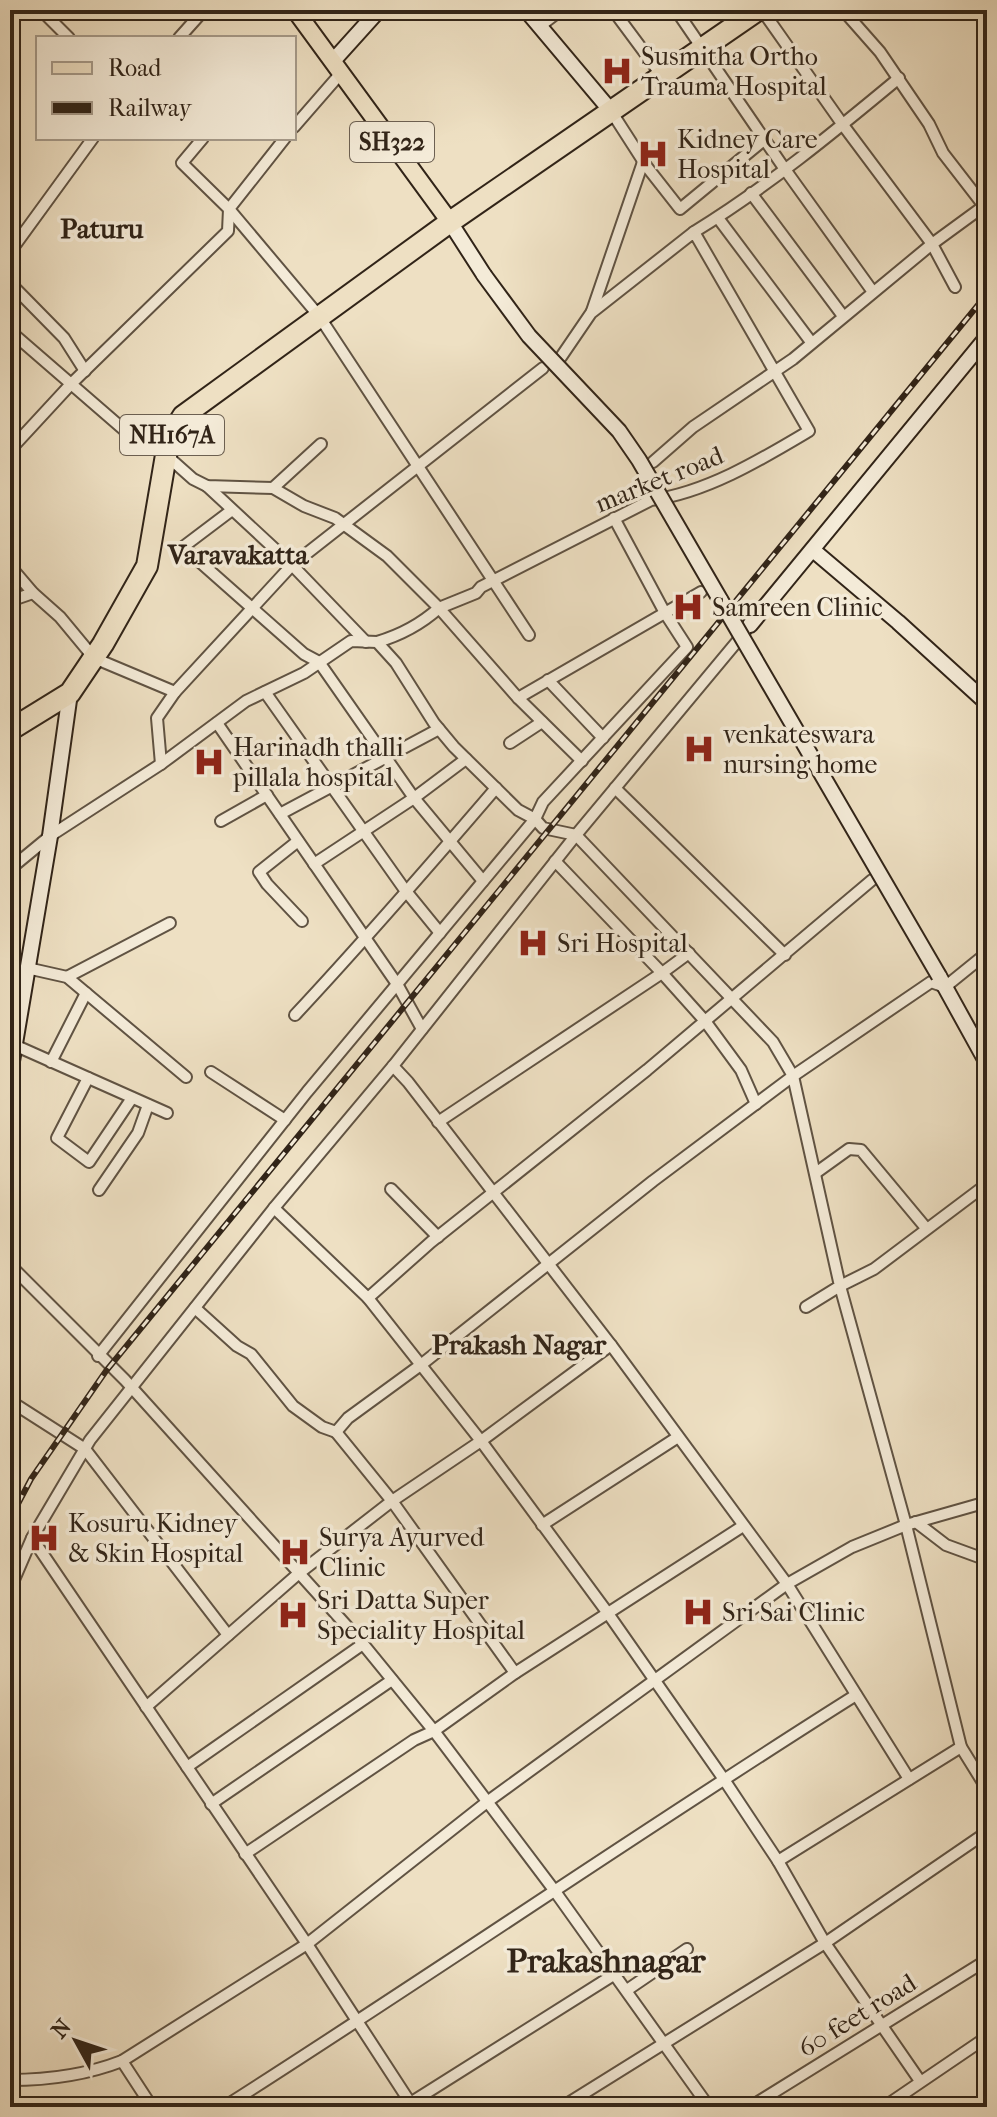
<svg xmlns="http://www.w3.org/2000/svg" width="997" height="2117" viewBox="0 0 997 2117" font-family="'IM FELL French Canon',serif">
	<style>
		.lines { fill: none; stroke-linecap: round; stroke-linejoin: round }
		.street-casing { stroke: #605343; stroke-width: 14 }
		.secondary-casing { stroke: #312418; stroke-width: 18 }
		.primary-casing { stroke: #312418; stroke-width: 20 }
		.highway-casing { stroke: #312418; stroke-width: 24 }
		.street { stroke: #f4ebd8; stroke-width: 10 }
		.secondary { stroke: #f4ebd8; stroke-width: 14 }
		.primary { stroke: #eee0c3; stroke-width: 16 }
		.highway { stroke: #eee0c3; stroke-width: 20 }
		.rail-casing { stroke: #312418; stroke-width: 6 }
		.rail { stroke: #f4ebd8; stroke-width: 3; stroke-dasharray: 9; stroke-linecap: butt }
		.secondary-bridge-casing { stroke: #312418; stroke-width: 18; stroke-linecap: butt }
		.secondary-bridge { stroke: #f4ebd8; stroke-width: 14 }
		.labels { text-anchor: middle; stroke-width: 7; stroke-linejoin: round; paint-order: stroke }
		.shield { fill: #f4ebd8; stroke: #6c6052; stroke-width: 2 }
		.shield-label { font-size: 24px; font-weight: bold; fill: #312418 }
		.poi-label { font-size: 26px; fill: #312418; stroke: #f4ebd8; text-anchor: start }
		.street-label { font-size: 26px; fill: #312418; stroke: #f4ebd8 }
		.neighbourhood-label { font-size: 28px; font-weight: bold; fill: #312418; stroke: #f4ebd8 }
		.district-label { font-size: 34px; font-weight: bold; fill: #312418; stroke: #f4ebd8 }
	</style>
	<rect width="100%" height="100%" fill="#eee0c3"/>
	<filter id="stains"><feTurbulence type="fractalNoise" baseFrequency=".0025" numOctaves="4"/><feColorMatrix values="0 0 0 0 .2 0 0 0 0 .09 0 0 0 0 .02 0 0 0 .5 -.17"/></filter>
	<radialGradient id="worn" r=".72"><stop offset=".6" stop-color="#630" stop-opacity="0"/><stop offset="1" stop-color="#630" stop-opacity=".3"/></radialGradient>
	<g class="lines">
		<defs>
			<g id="street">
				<polyline points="41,10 69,38"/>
				<polyline points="613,10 662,76"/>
				<polyline points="676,10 784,168 873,292"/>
				<polyline points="762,10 843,125 932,244 955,287"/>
				<polyline points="540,26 561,10"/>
				<polyline points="179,38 204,10"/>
				<polyline points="611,111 647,167 680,209 765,139"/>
				<polyline points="294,127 341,73"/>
				<polyline points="285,138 229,209 319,316 529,635"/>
				<polyline points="751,193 843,316"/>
				<polyline points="718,218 811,342"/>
				<path d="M694,232C766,188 834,132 899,78"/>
				<polyline points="10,252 93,138"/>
				<polyline points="10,283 64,338 85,371"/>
				<polyline points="592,311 643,162"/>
				<path d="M10,331L130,435L166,455L193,479L207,486L273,488L304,506L335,518L387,556L439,608C420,625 401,635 377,642"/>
				<path d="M561,357L591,313L694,232L809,431C762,459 706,493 651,500L481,587L476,593L439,608L518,698L582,761"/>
				<polyline points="10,450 71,384 228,231 229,209 182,163 203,138"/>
				<polyline points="653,462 693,427 793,359 932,244 984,206 943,153 929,124 880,52 843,10"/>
				<polyline points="207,486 292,565 366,642"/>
				<polyline points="273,488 321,444"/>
				<polyline points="232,510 183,547 304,654 319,662 414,798 483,881"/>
				<polyline points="10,525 12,527 10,537"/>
				<polyline points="10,566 33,593 60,617 94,658 175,692"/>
				<polyline points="10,601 33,593"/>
				<polyline points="548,680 603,738"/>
				<polyline points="987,691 987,690"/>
				<polyline points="265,692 405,890 440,933"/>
				<polyline points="518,698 701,592"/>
				<polyline points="217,723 397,984 422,1029"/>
				<polyline points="510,743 542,722"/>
				<polyline points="161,764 157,718 175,692 292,565 543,368"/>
				<polyline points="615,788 785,955"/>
				<polyline points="280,814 439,729"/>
				<polyline points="221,821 267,795"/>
				<polyline points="298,841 259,872 267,884 302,921"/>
				<polyline points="555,861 662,973 689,953"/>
				<polyline points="314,864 414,798 466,759"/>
				<polyline points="10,869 50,836 161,764 246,701 304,673 351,641 377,642 396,663 434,723 454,747 518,810 535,819 543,828 576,835 773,1042 793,1076 840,1286 806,1307"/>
				<polyline points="27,968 67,977 186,1077"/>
				<polyline points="67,977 170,923"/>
				<path d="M295,1015C364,941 430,865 496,788"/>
				<polyline points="12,1044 167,1113"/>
				<polyline points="51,1062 86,993"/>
				<polyline points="393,1066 408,1082 611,1345 787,1584 909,1779"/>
				<polyline points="211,1072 285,1120"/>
				<polyline points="88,1078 57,1138 89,1162 132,1098"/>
				<polyline points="438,1122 662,973 705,1021 741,1070 756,1104"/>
				<polyline points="817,1172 849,1149 861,1150 926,1228"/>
				<polyline points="987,1184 874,1269 840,1286 906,1525 961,1747 987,1789"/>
				<polyline points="391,1189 438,1237"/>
				<polyline points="99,1190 138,1133 148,1105"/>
				<polyline points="274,1208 368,1298 481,1441 607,1612 723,1778 778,1861 825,1943 920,2081"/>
				<polyline points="10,1265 125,1380 363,1644 434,1731 554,1890 709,2107"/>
				<polyline points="368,1298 431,1242 647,1070 872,880"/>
				<polyline points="195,1308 237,1346 251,1354 293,1406 322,1427 336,1432 348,1418 422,1364 653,1181 793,1076 931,982 945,987 987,953"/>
				<polyline points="98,1356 307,1092 535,819 543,802 687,647 665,613 614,518"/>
				<polyline points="10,1401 85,1449 228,1635"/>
				<polyline points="336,1432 392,1501 515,1673"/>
				<polyline points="916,1522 946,1545 987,1560"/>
				<polyline points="542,1525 678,1437"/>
				<polyline points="32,1538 307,1944 413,2107"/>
				<polyline points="10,1589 32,1538 90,1440 274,1208 393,1066 576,835 745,632"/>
				<polyline points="146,1707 298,1574 392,1501 481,1441 611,1345"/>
				<polyline points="187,1767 363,1644"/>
				<polyline points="211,1804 392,1680"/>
				<polyline points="10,1834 10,1854"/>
				<polyline points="245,1854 414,1740 434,1731 515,1673 743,1526"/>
				<polyline points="778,1861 961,1747"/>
				<polyline points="627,1990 687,1949"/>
				<polyline points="122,2061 152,2107"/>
				<path d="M10,2080C49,2080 86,2075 122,2061L307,1944L487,1802L787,1584L852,1547L906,1525L987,1502"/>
				<path d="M224,2107C436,1972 643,1829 856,1695"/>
				<polyline points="404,2107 615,1974"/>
				<polyline points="562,2107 825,1943 987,1832"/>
				<polyline points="750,2107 987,1960"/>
				<polyline points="884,2107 987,2037"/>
			</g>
			<g id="secondary">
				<polyline points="526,10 611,111"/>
				<polyline points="333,61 379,10"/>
				<polyline points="450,222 484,275"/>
				<polyline points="813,550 898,622 987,703"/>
				<polyline points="750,625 987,337"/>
				<polyline points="939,976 987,1063"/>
				<polyline points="10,1073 50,836 70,693"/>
			</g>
			<polyline id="primary" points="295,10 450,222"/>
			<polyline id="highway" points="10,730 70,693 103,644 147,566 166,455 173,432 183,416 450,222 758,10"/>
		</defs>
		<use href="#street" class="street-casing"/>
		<use href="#secondary" class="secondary-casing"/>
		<use href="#primary" class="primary-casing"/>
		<use href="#highway" class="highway-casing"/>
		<use href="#street" class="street"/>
		<use href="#secondary" class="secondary"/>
		<use href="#primary" class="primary"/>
		<use href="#highway" class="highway"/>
		<defs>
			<polyline id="rail" points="10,1519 31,1479 106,1371 987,294"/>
		</defs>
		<use href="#rail" class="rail-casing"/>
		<use href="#rail" class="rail"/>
		<defs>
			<polyline id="secondary-bridge" points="484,275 529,336 619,431 639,460 939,976"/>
		</defs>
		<use href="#secondary-bridge" class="secondary-bridge-casing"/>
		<use href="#secondary-bridge" class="secondary-bridge"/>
	</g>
	<defs>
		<symbol id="hospital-bare" viewBox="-9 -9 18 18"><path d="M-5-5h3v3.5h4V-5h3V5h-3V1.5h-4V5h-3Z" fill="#8f2418" stroke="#f4ebd8" stroke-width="2.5" paint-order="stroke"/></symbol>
	</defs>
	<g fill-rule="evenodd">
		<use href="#hospital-bare" x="595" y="49" width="44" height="44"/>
		<use href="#hospital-bare" x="631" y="132" width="44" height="44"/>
		<use href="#hospital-bare" x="666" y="585" width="44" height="44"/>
		<use href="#hospital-bare" x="677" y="727" width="44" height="44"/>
		<use href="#hospital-bare" x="187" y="740" width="44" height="44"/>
		<use href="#hospital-bare" x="511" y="921" width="44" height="44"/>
		<use href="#hospital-bare" x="22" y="1516" width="44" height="44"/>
		<use href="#hospital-bare" x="273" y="1530" width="44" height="44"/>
		<use href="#hospital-bare" x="676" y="1590" width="44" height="44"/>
		<use href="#hospital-bare" x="271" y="1593" width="44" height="44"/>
	</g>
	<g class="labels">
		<g class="shield">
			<rect x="350" y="122" width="84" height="40" rx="6"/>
			<rect x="120" y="415" width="104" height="40" rx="6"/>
		</g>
		<g class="shield-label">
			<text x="392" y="150">SH322</text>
			<text x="172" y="443">NH167A</text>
		</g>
		<g class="poi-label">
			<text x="641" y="65">Susmitha Ortho<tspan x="641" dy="30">Trauma Hospital</tspan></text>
			<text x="677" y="148">Kidney Care<tspan x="677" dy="30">Hospital</tspan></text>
			<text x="712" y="616">Samreen Clinic</text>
			<text x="723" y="743">venkateswara<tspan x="723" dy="30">nursing home</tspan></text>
			<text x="233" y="756">Harinadh thalli<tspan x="233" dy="30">pillala hospital</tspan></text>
			<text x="557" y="952">Sri Hospital</text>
			<text x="68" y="1532">Kosuru Kidney<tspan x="68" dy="30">&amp; Skin Hospital</tspan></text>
			<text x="319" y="1546">Surya Ayurved<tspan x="319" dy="30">Clinic</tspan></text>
			<text x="317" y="1609">Sri Datta Super<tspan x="317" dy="30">Speciality Hospital</tspan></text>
			<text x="722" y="1621">Sri Sai Clinic</text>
		</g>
		<g class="street-label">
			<text transform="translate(659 479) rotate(-22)" y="9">market road</text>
			<text transform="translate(857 2015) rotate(-32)" y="9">60 feet road</text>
		</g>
		<g class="neighbourhood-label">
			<text x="102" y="238">Paturu</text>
			<text x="238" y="564">Varavakatta</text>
			<text x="519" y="1354">Prakash Nagar</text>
		</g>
		<g class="district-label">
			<text x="606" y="1972">Prakashnagar</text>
		</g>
	</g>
	<rect width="997" height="2117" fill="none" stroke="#eee0c3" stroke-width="40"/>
	<rect x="12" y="12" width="973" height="2093" fill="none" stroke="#312418" stroke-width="4"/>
	<rect x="20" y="20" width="957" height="2077" fill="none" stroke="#312418" stroke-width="2"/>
	<rect x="36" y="36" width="260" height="104" fill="#f4ebd8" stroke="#a69b8b" stroke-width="2"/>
	<rect x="52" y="62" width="40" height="12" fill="#eee0c3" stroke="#a69b8b" stroke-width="2"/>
	<text x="108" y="76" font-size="24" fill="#312418">Road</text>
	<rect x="52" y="102" width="40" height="12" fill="#312418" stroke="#a69b8b" stroke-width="2"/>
	<text x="108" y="116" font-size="24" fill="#312418">Railway</text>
	<g transform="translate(76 2041) rotate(310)" stroke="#f4ebd8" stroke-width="6" paint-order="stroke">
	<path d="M0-6L14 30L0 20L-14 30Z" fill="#312418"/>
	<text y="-12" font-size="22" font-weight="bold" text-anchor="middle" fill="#312418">N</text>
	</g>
	<rect width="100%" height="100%" filter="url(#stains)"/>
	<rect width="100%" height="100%" fill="url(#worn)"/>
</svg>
